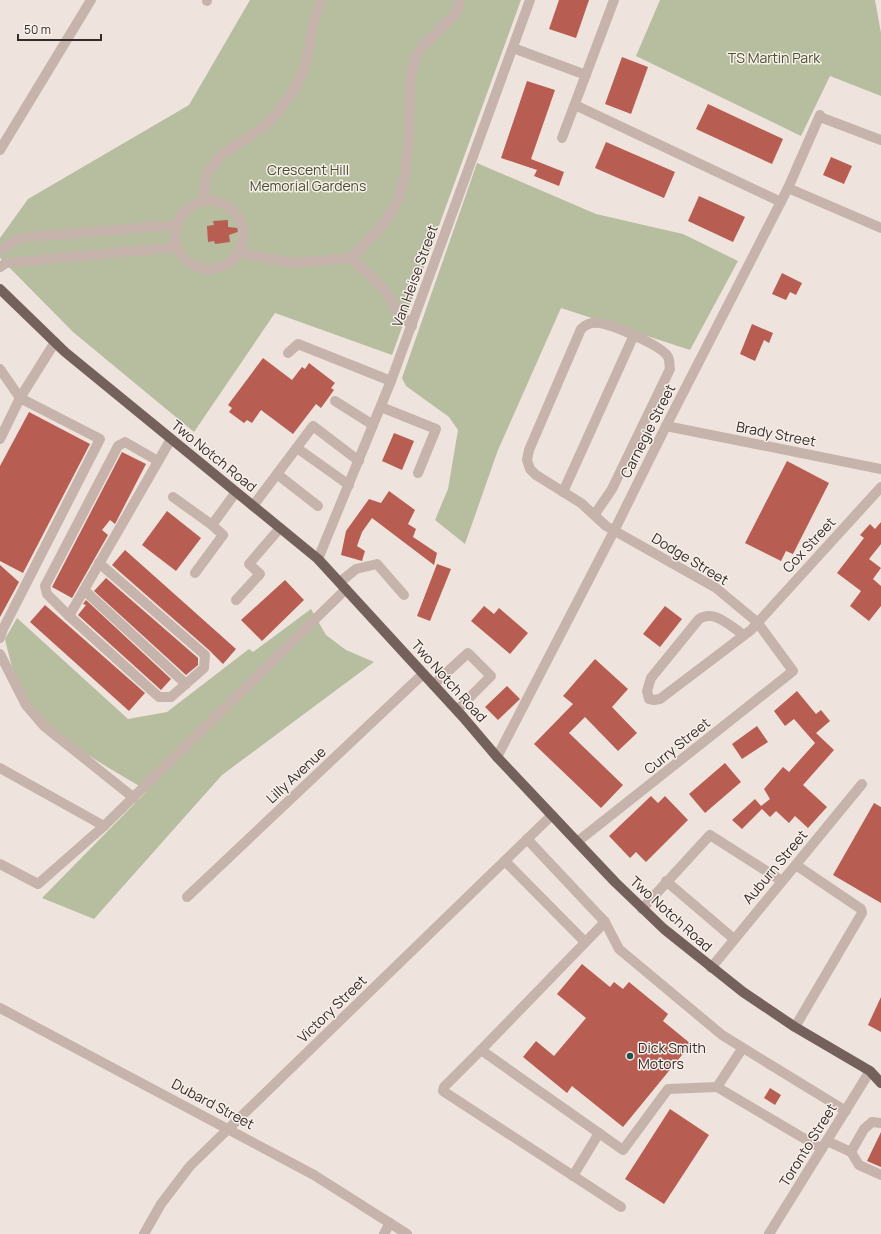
<svg xmlns="http://www.w3.org/2000/svg" width="881" height="1234" viewBox="0 0 881 1234" font-family="Manrope,sans-serif">
	<style>
		.green { fill: #b7bd9f }
		.building { fill: #b85d52 }
		.lines { fill: none; stroke-linecap: round; stroke-linejoin: round }
		.minor { stroke: #c6b3ab; stroke-width: 10 }
		.major { stroke: #75615c; stroke-width: 10 }
		.poi-dot { fill: #23514e; stroke: #f7efe9; stroke-width: 1.5 }
		.labels { text-anchor: middle; stroke-width: 3; stroke-linejoin: round; paint-order: stroke }
		.park-label { font-size: 14px; fill: #495030; stroke: #f7efe9 }
		.street-label { font-size: 14px; fill: #352b29; stroke: #f7efe9 }
		.poi-label { font-size: 14px; fill: #352b29; stroke: #f7efe9; text-anchor: start }
	</style>
	<rect width="100%" height="100%" fill="#efe4dd"/>
	<g class="green">
		<polygon points="250,0 521,0 392,355 275,313 194,432 73,332 0,258 0,238 28,199 189,105"/>
		<polygon points="660,0 875,0 881,33 881,96 830,76 801,136 636,56"/>
		<polygon points="477,163 596,214 683,234 738,261 690,350 561,308 498,450 465,544 435,520 448,489 458,430 449,417 406,386 402,378"/>
		<path d="M311,609L326,635L346,650L374,662L222,775L94,919L42,898L147,791C108,766 57,742 29,704C16,687 10,660 5,639L17,618L128,719L167,712L249,649L253,652Z"/>
	</g>
	<g class="building">
		<polygon points="559,0 589,0 576,38 549,29"/>
		<polygon points="622,57 648,67 631,114 605,104"/>
		<polygon points="527,81 555,90 531,159 564,172 559,186 534,176 537,170 501,158"/>
		<polygon points="708,104 783,139 772,164 696,129"/>
		<polygon points="606,142 675,172 664,198 595,168"/>
		<polygon points="831,157 852,166 844,184 823,175"/>
		<polygon points="699,196 745,217 733,242 688,221"/>
		<polygon points="228,220 228,227 246,229 229,235 230,242 215,244 214,241 208,242 207,226 214,225 213,221"/>
		<polygon points="782,273 802,283 796,295 790,292 786,300 772,294"/>
		<polygon points="752,324 773,333 769,343 764,340 755,361 740,354"/>
		<polygon points="263,358 292,380 302,367 305,369 309,363 335,383 331,388 334,390 321,408 316,404 293,434 261,410 252,423 247,420 244,423 229,412 232,408 228,405"/>
		<polygon points="29,412 90,444 23,573 0,561 0,466"/>
		<polygon points="394,433 414,441 402,470 382,461"/>
		<polygon points="122,452 146,464 115,524 110,520 102,530 108,535 72,598 52,587"/>
		<polygon points="787,461 829,483 793,554 786,551 781,561 745,543"/>
		<polygon points="389,491 415,510 408,524 416,529 413,537 437,553 434,565 372,518 362,532 357,546 365,551 362,561 341,555 346,531 369,499 381,503"/>
		<polygon points="167,511 201,538 176,571 142,545"/>
		<polygon points="881,522 881,544 869,559 881,568 873,579 881,586 881,606 869,621 850,606 861,591 837,573 864,538 860,535 870,524 875,529"/>
		<polygon points="125,550 236,649 223,664 209,650 112,565"/>
		<polygon points="437,564 451,569 430,621 417,616"/>
		<polygon points="0,565 19,582 0,617"/>
		<polygon points="106,578 198,658 198,665 186,675 94,591"/>
		<polygon points="285,580 304,600 262,641 241,620"/>
		<polygon points="86,600 171,679 161,690 78,615 86,605 83,604"/>
		<polygon points="45,605 145,693 129,711 30,622"/>
		<polygon points="484,606 494,614 499,608 528,633 510,654 471,621"/>
		<polygon points="665,606 682,619 660,647 643,634"/>
		<polygon points="595,659 628,689 612,707 637,733 618,751 585,717 569,733 623,785 601,808 534,744 573,704 563,696"/>
		<polygon points="507,686 520,699 498,720 485,707"/>
		<polygon points="797,691 816,714 821,710 830,721 816,733 834,750 803,785 827,807 808,828 795,816 789,823 776,811 770,817 762,809 742,829 732,820 755,799 761,806 770,799 764,789 783,767 789,772 815,743 794,719 785,726 774,711"/>
		<polygon points="757,726 768,742 742,759 732,744"/>
		<polygon points="725,763 741,782 705,813 689,794"/>
		<polygon points="651,796 658,803 665,796 688,820 646,862 636,852 630,858 609,836"/>
		<polygon points="874,803 881,807 881,903 833,875"/>
		<polygon points="582,964 610,987 614,982 623,989 629,982 668,1014 663,1021 691,1044 623,1127 572,1086 567,1093 523,1057 536,1041 554,1056 586,1018 557,994"/>
		<polygon points="881,997 881,1032 868,1025"/>
		<polygon points="770,1088 781,1095 775,1105 764,1098"/>
		<polygon points="670,1109 709,1135 664,1204 625,1179"/>
		<polygon points="881,1132 881,1167 867,1161"/>
	</g>
	<g class="lines">
		<g class="minor">
			<polyline points="207,1 207,0"/>
			<polyline points="513,48 586,75"/>
			<polyline points="575,105 781,202"/>
			<polyline points="820,117 881,140"/>
			<polyline points="562,138 614,0"/>
			<polyline points="0,150 91,0"/>
			<polyline points="788,188 881,228"/>
			<polyline points="204,201 206,175 221,155 265,126 279,111 294,90 306,64 313,25 321,0"/>
			<circle cx="209" cy="235" r="34"/>
			<polyline points="0,250 19,238 177,225"/>
			<polyline points="238,253 293,263 351,258 384,224 397,202 405,176 409,135 410,83 415,58 420,49 456,13 460,0"/>
			<polyline points="351,258 383,288 397,310 412,326"/>
			<polyline points="0,267 6,263 178,247"/>
			<polyline points="288,353 298,344 391,381"/>
			<polyline points="0,369 20,398 100,439 3,629 0,638"/>
			<polyline points="335,401 373,425"/>
			<polyline points="381,407 436,429 418,473"/>
			<polyline points="666,426 881,469"/>
			<polyline points="0,439 20,398 55,342"/>
			<polyline points="297,448 349,485"/>
			<path d="M158,461L125,442L118,446L45,586L47,594L69,616C103,557 137,498 171,439"/>
			<polyline points="277,474 318,506"/>
			<polyline points="563,492 634,335"/>
			<polyline points="173,497 212,525 236,492"/>
			<polyline points="253,506 313,426 359,461"/>
			<polyline points="318,559 391,381 530,0"/>
			<polyline points="195,573 223,535 212,525"/>
			<polyline points="340,582 356,569 377,564 404,595"/>
			<polyline points="84,590 186,684"/>
			<polyline points="236,600 260,574 249,564 280,528"/>
			<polyline points="69,616 159,697 171,697 204,668 205,655 99,563"/>
			<path d="M744,635C731,627 715,609 699,619L651,678L647,691L649,699L654,700L660,699L751,630L881,487"/>
			<polyline points="0,654 26,705 44,726 134,798"/>
			<polyline points="433,685 468,653 491,676 457,710"/>
			<polyline points="497,757 614,531 666,426 788,188 820,115"/>
			<polyline points="0,768 104,826"/>
			<polyline points="527,839 605,922 619,949 722,1035 846,1111"/>
			<path d="M577,842L793,671L757,622L716,588L606,526L581,503L536,475L530,469L527,460L529,450L581,329C586,324 591,322 598,323C611,324 663,346 668,357C670,360 669,365 670,369L612,489L595,514"/>
			<polyline points="505,861 585,942"/>
			<polyline points="0,864 38,884 104,826 346,589"/>
			<polyline points="666,881 734,939"/>
			<polyline points="187,897 423,674"/>
			<polyline points="642,909 710,835 782,881"/>
			<polyline points="605,922 481,1050 623,1150 668,1089 717,1087 742,1049"/>
			<polyline points="711,968 862,784"/>
			<polyline points="0,1008 314,1175 407,1234"/>
			<polyline points="795,1027 862,913 861,909 796,865"/>
			<polyline points="481,1050 444,1087 443,1091 621,1207"/>
			<polyline points="717,1087 822,1149"/>
			<polyline points="827,1141 851,1152 864,1129 872,1122 881,1123"/>
			<polyline points="851,1152 859,1165 881,1175"/>
			<polyline points="573,1176 599,1133"/>
			<polyline points="144,1234 161,1204 190,1166 552,815"/>
			<polyline points="384,1234 390,1223"/>
			<polyline points="769,1234 870,1071"/>
		</g>
		<polyline class="major" points="0,289 65,352 318,559 463,717 497,757 615,882 664,929 743,992 795,1027 870,1071 881,1083"/>
	</g>
	<circle class="poi-dot" cx="630" cy="1056" r="4"/>
	<g class="labels">
		<g class="park-label">
			<text x="774" y="63">TS Martin Park</text>
			<text x="308" y="175">Crescent Hill<tspan x="308" dy="16">Memorial Gardens</tspan></text>
		</g>
		<g class="street-label">
			<text transform="translate(415 276) rotate(-70)" y="5">Van Heise Street</text>
			<text transform="translate(648 431) rotate(-63)" y="5">Carnegie Street</text>
			<text transform="translate(776 434) rotate(11)" y="5">Brady Street</text>
			<text transform="translate(214 456) rotate(39)" y="5">Two Notch Road</text>
			<text transform="translate(809 545) rotate(-47)" y="5">Cox Street</text>
			<text transform="translate(690 559) rotate(31)" y="5">Dodge Street</text>
			<text transform="translate(449 681) rotate(48)" y="5">Two Notch Road</text>
			<text transform="translate(677 746) rotate(-39)" y="5">Curry Street</text>
			<text transform="translate(296 775) rotate(-43)" y="5">Lilly Avenue</text>
			<text transform="translate(775 867) rotate(-50)" y="5">Auburn Street</text>
			<text transform="translate(671 914) rotate(42)" y="5">Two Notch Road</text>
			<text transform="translate(332 1009) rotate(-44)" y="5">Victory Street</text>
			<text transform="translate(213 1104) rotate(28)" y="5">Dubard Street</text>
			<text transform="translate(808 1145) rotate(-58)" y="5">Toronto Street</text>
		</g>
		<g class="poi-label">
			<text x="638" y="1053">Dick Smith<tspan x="638" dy="16">Motors</tspan></text>
		</g>
	</g>
	<path d="M18 34v6h83v-6" fill="none" stroke="#352b29" stroke-width="2"/>
	<text x="24" y="34" font-size="12" fill="#352b29" stroke="#f7efe9" stroke-width="3" paint-order="stroke">50 m</text>
</svg>
